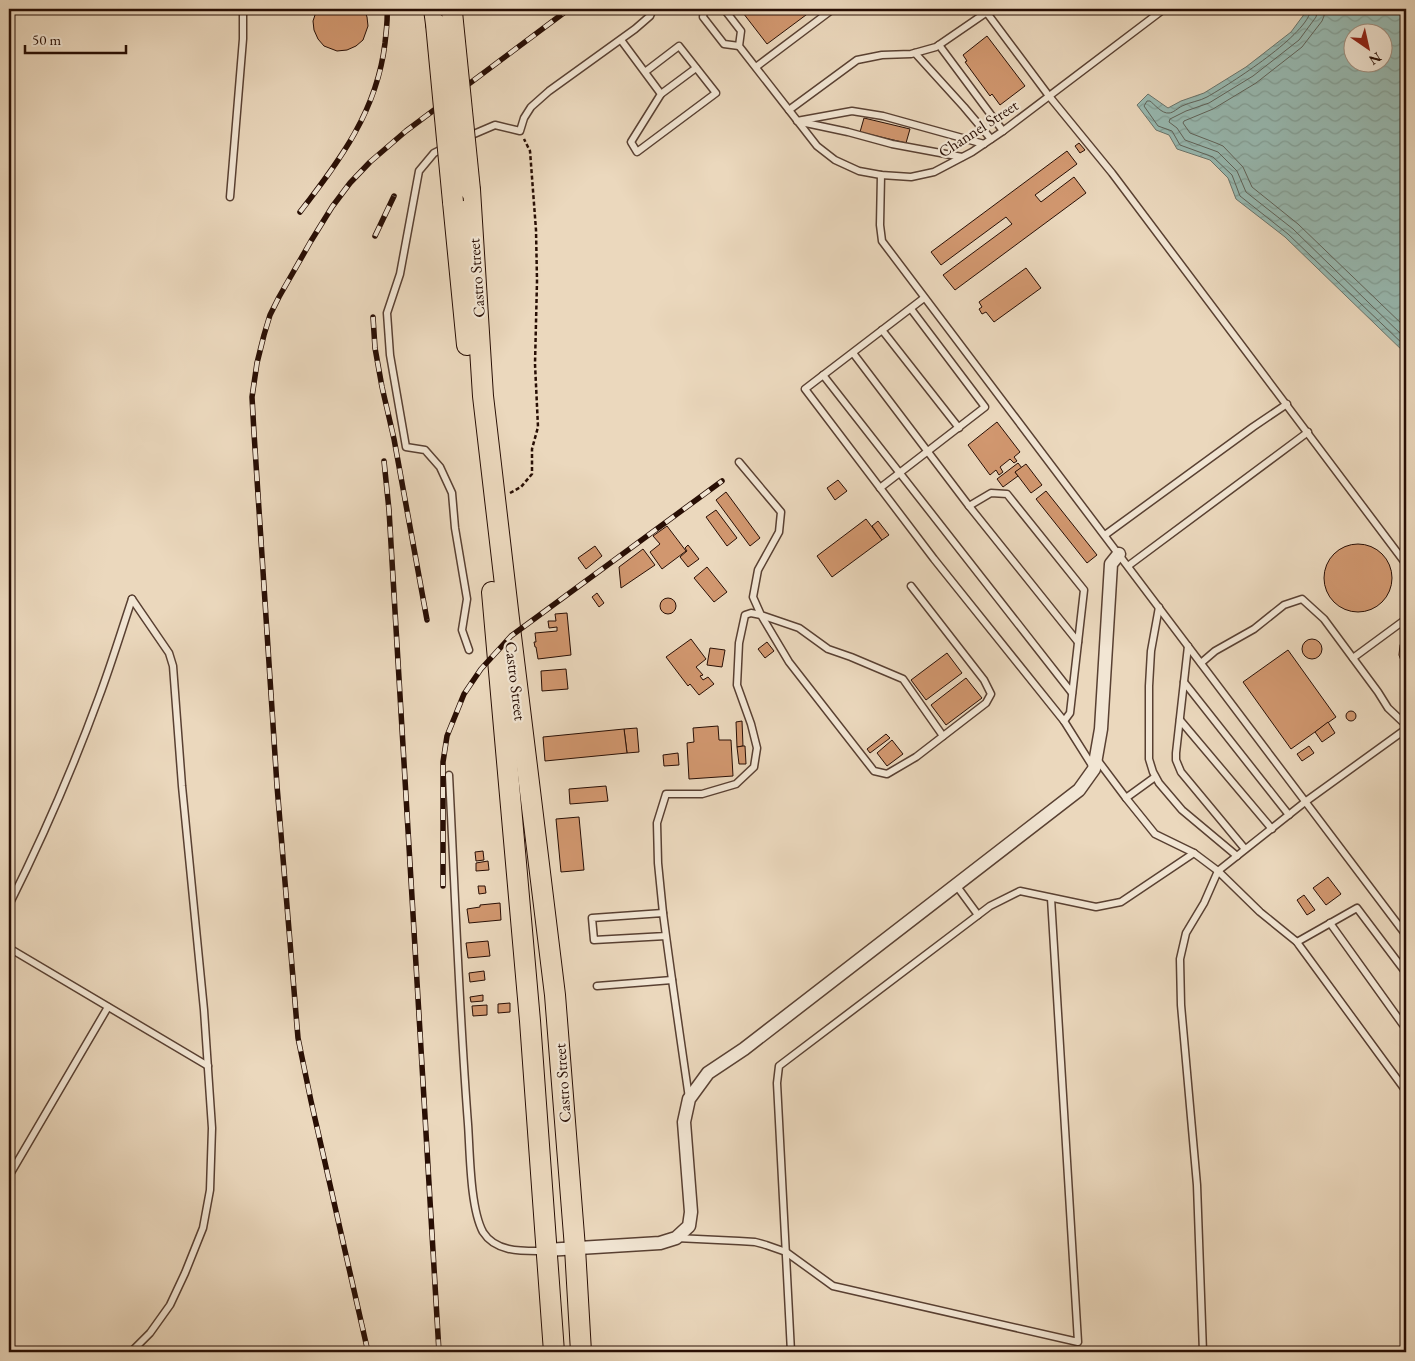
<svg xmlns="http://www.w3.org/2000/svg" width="1415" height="1361" viewBox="0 0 1415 1361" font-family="'EB Garamond',serif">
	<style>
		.water { fill: url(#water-waves); stroke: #6b756c; fill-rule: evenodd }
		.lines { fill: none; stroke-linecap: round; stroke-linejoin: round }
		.shore { stroke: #60645b; stroke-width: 1 }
		.building { fill: #d1976f; stroke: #280e04 }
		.lane-casing { stroke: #594032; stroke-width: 9 }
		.street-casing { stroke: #594032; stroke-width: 15 }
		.primary-casing { stroke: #280e04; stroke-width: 22 }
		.path { stroke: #280e04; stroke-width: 2.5; stroke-dasharray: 4 2.5; stroke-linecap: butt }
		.lane { stroke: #f2e6d4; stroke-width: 6 }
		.street { stroke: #f2e6d4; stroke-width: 12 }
		.primary { stroke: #ebd8bd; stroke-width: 20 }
		.rail-casing { stroke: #280e04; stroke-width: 5.5 }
		.rail { stroke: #f2e6d4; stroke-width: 4; stroke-dasharray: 11; stroke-linecap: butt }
		.primary-bridge-casing { stroke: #280e04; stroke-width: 22; stroke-linecap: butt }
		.primary-bridge { stroke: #ebd8bd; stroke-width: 20 }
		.labels { text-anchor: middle; stroke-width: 4.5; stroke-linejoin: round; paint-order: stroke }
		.street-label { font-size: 16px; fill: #280e04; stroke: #f2e6d4 }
	</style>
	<defs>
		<pattern id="water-waves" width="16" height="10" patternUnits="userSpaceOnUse" patternTransform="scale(1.25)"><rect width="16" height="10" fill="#98bab2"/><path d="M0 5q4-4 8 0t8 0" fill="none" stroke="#839f97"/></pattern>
	</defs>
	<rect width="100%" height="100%" fill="#ebd8bd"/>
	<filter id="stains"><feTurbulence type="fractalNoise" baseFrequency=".004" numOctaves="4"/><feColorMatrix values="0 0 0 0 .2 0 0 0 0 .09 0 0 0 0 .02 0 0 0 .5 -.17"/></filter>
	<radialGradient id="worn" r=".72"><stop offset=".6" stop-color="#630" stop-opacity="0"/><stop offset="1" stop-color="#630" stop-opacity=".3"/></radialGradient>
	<path class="water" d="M1308,9H1406V354L1285,237L1236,199L1228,178L1210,160L1177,149L1169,135L1156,130L1137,105L1148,94L1168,108L1181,101L1204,93L1246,67L1291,32ZM1352,32H1382V62H1352Z"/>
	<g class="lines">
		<g class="shore">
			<path d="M1311,9C1309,34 1230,84 1207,97C1200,101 1190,102 1182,106C1178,108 1173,113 1169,113C1162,114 1154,104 1150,101H1147L1144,106L1158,126L1172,131L1180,145L1213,157L1232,175L1240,196L1288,234L1406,347"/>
			<polyline points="1318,9 1316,17 1299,40 1253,76 1209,103 1186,111 1170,119 1169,122 1177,128 1185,140 1218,152 1237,171 1246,192 1293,229 1406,339"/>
			<polyline points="1325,9 1324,16 1322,21 1302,47 1256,83 1213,109 1184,121 1183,123 1190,133 1216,143 1223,146 1243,167 1252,187 1298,224 1406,328"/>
		</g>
	</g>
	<g class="building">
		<polygon points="317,9 364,9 367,17 368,26 363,40 356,46 347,50 337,51 324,46 318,39 314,30 313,21"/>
		<polygon points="740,9 814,9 767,44"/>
		<polygon points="987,36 1025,86 1000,105 992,94 990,96 965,62 967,61 963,55"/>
		<polygon points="864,118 910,129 906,143 860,132"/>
		<polygon points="1079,143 1085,150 1080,153 1075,146"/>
		<polygon points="1067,151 1077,164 1035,195 1041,202 1074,177 1086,193 955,290 943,275 1012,224 1006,217 941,265 931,252"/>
		<polygon points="1026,268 1041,288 994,322 986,312 982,314 979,309 982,307 979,302"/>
		<polygon points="997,422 1020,452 1014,457 1017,461 1014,463 1010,459 1000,467 1003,472 999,475 996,470 990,475 968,445"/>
		<polygon points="1018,463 1022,468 1015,472 1018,476 1003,487 997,479"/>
		<polygon points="1026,464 1042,485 1031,493 1015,472"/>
		<polygon points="838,480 847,491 835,500 827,488"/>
		<polygon points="1046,491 1097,555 1087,563 1036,499"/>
		<polygon points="726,492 760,538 750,546 716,500"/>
		<polygon points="716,510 737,538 727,546 706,517"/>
		<polygon points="866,519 882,540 832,577 817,556"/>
		<polygon points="878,521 889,535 882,540 872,526"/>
		<polygon points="667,526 686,551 662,569 650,552 660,544 653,536"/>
		<circle cx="1358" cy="578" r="34"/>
		<polygon points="688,545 699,559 688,567 680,557 687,551 685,548"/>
		<polygon points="595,546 602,556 586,569 578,558"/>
		<polygon points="643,549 655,565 621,588 619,567"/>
		<polygon points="707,567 727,592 714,602 694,578"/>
		<polygon points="597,593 604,603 599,607 592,597"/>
		<circle cx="668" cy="606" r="8"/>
		<polygon points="567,613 571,655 538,659 536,647 535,647 534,642 536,642 535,633 557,631 557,627 549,628 548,621 556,621 555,614"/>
		<polygon points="1406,635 1406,670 1402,664 1399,655 1400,645"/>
		<circle cx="1312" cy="649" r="10"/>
		<polygon points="691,639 706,659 696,667 703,675 700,676 703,680 708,677 714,684 699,695 690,684 688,686 666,657"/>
		<polygon points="767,642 774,651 765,658 758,649"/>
		<polygon points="710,648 725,650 722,667 707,665"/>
		<polygon points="1288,650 1336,717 1291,749 1243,682"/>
		<polygon points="947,653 962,673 926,700 911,680"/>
		<polygon points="566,669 568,689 542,691 541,671"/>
		<polygon points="966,678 982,698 946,725 931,705"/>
		<circle cx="1351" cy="716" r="5"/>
		<polygon points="742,721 743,746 737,747 736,722"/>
		<polygon points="1328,722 1335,733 1322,742 1315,732"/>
		<polygon points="718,726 719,740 731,740 733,776 689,779 687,743 694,742 693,728"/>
		<polygon points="637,728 639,752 627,753 624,729"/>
		<polygon points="624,729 627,753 545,761 543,737"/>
		<polygon points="886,734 890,738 870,753 867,749"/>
		<polygon points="892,740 903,754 887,766 877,753"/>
		<polygon points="743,746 745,746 746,764 739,764 737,747"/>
		<polygon points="1309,746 1314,753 1302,761 1297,754"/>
		<polygon points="678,753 679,765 664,766 663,755"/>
		<polygon points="606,786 608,801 570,804 569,789"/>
		<polygon points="579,817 584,870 561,872 556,819"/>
		<polygon points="483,851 484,860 476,861 475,852"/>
		<polygon points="488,861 489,870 476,871 476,863"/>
		<polygon points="1328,877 1341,894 1326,905 1313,888"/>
		<polygon points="478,886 485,886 486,893 479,894"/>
		<polygon points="1304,895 1315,910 1307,915 1297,900"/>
		<polygon points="500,903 501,920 469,923 467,909 480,907 480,905"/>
		<polygon points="488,941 490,956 468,958 466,943"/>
		<polygon points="484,971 485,980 470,982 469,973"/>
		<polygon points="483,995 483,1001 471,1002 470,997"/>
		<polygon points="510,1003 510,1012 498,1013 498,1004"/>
		<polygon points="487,1005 487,1015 473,1016 472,1006"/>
	</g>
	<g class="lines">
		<defs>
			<g id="lane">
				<polyline points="704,9 703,17 724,44 739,46"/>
				<polyline points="724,9 741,31 739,46 817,146 835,160 859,171 881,175 911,177 934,172 972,152 1003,131 1164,9"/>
				<polyline points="984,9 1049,96 1112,173 1406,564"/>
				<polyline points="621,40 661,94 631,142 637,152 716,93 679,46 645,72"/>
				<polyline points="939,45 1003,131"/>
				<polyline points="915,53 964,107 991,139"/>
				<polyline points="756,67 833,9"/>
				<polyline points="661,94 696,68"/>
				<polyline points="789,110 857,60 882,55 911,54 936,47 987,12"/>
				<polyline points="797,121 852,111 883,116 984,144"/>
				<polyline points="801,122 848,132 892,144 962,157"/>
				<polyline points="467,137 495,125 520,131 524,118 531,107 549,91 635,29 650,16 653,9"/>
				<polyline points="444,148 434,153 419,171 400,274 387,313 390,355 406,447 425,450 440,467 452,493 455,528 467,599 462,630 469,650"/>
				<polyline points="881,175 880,225 882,241 1406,935"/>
				<polyline points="230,197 243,39 243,9"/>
				<polyline points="882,330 959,428"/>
				<polyline points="853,353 969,506 991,493 1007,494 1084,590 1070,713 1064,721 934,559 805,389 924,298"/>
				<polyline points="823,375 1072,693"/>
				<polyline points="739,462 781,512 779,532 758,570 753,597 761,615 799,628 828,649 851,657 903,679 943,736"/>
				<polyline points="880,488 985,407 911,309"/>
				<polyline points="969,506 1078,642"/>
				<polyline points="1105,535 1253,427 1287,404"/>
				<polyline points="1128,566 1308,432"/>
				<polyline points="1159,607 1151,651 1149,686 1149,759 1153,772 1159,783 1182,810 1237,856"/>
				<polyline points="1188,646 1176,753 1176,760 1181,772 1245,849"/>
				<polyline points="1353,658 1406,619"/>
				<polyline points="1201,663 1215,651 1254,629 1284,605 1302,599 1324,619 1378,692 1388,708 1406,725"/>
				<polyline points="1184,682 1289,815"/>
				<polyline points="1180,720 1272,829"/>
				<polyline points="1064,721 1093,767"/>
				<polyline points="1096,758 1126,798 1155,777"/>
				<path d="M449,775C455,891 459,1008 468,1124C470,1152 470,1208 483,1232C496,1253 524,1251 545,1251"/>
				<polyline points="1126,798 1155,834 1194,853"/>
				<polyline points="956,885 978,915"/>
				<path d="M9,905C43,837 73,768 99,697C111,665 121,632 132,599"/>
				<polyline points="663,913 658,863 657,823 666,794 702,794 736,784 754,767 757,748 751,724 737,685 739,643 745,615 751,613 761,615 789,662 874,771 887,774 916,757 986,703 991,694 984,680 911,586"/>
				<polyline points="1330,923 1406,1029"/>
				<path d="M666,936L594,940L592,918L663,913C671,975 680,1036 689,1098"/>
				<polyline points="1297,942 1299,945 1406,1091"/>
				<polyline points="9,948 208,1066"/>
				<polyline points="597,986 672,980"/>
				<polyline points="9,1176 108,1007"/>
				<polyline points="676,1238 739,1241 755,1242 766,1245 786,1252 833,1286 1078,1342 1051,898"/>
				<polyline points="131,1352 150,1333 170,1305 185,1273 203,1228 210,1190 212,1128 204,1010 182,786 173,666 169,653 132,599"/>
				<polyline points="791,1352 777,1083 779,1066 990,906 1020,891 1096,907 1121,902 1194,853 1218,871 1305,802 1406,729"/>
				<polyline points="1203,1352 1197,1185 1181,1005 1180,959 1186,933 1204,903 1218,871 1260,912 1297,942 1357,908 1406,973"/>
			</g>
			<polyline id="street" points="546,1250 660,1243 676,1238 689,1226 691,1212 684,1122 689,1099 708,1073 744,1049 1079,790 1094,769 1101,729 1111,564 1119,554"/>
			<g id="primary">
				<polyline points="434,9 436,24"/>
				<polyline points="470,190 483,396 511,636 555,995 575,1248 581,1352"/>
				<polyline points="453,202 467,345"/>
				<polyline points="492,592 530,1021 554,1352"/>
			</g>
		</defs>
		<use href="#lane" class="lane-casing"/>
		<use href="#street" class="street-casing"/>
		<use href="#primary" class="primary-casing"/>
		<polyline class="path" points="510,493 521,487 532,474 532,449 538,427 535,364 537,281 536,230 530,151 524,139"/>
		<use href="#lane" class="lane"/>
		<use href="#street" class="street"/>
		<use href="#primary" class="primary"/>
		<defs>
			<g id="rail">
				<path d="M300,212C340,160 377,111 385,43C386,32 388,20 387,9"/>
				<polyline points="375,236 394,196"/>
				<polyline points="373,317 375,348 382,387 394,439 427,620"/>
				<polyline points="384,461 389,510 439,1352"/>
				<polyline points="443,886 443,762 447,736 464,694 481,669 511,636 722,481"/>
				<polyline points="368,1352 311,1101 298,1038 277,786 254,433 252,397 257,363 264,335 270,315 279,297 311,241 332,207 350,183 370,162 406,131 569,9"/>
			</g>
		</defs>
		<use href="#rail" class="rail-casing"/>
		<use href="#rail" class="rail"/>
		<defs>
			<g id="primary-bridge">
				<polyline points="452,12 470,190"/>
				<polyline points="436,24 453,202"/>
			</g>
		</defs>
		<use href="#primary-bridge" class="primary-bridge-casing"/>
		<use href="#primary-bridge" class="primary-bridge"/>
	</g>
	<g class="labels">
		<g class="street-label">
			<text transform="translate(978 128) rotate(-33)" y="6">Channel Street</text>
			<text transform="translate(476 278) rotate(-94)" y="6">Castro Street</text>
			<text transform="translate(516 681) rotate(83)" y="6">Castro Street</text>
			<text transform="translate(562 1083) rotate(-94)" y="6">Castro Street</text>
		</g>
	</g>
	<rect width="1415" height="1361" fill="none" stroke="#ebd8bd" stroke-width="30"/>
	<rect x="10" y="10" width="1395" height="1341" fill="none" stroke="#280e04" stroke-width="2.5"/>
	<rect x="15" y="15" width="1385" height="1331" fill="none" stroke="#280e04"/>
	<g transform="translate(1368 48) rotate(146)"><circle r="24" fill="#f2e6d4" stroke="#a19081"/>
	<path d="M0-4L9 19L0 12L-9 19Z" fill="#8f2418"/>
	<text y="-8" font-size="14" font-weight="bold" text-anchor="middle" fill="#280e04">N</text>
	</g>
	<path d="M25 45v8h101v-8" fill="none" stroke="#280e04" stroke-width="2.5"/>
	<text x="32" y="45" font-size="15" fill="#280e04" stroke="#f2e6d4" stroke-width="4" paint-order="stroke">50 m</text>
	<rect width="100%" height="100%" filter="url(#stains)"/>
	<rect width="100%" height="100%" fill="url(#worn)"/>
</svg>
